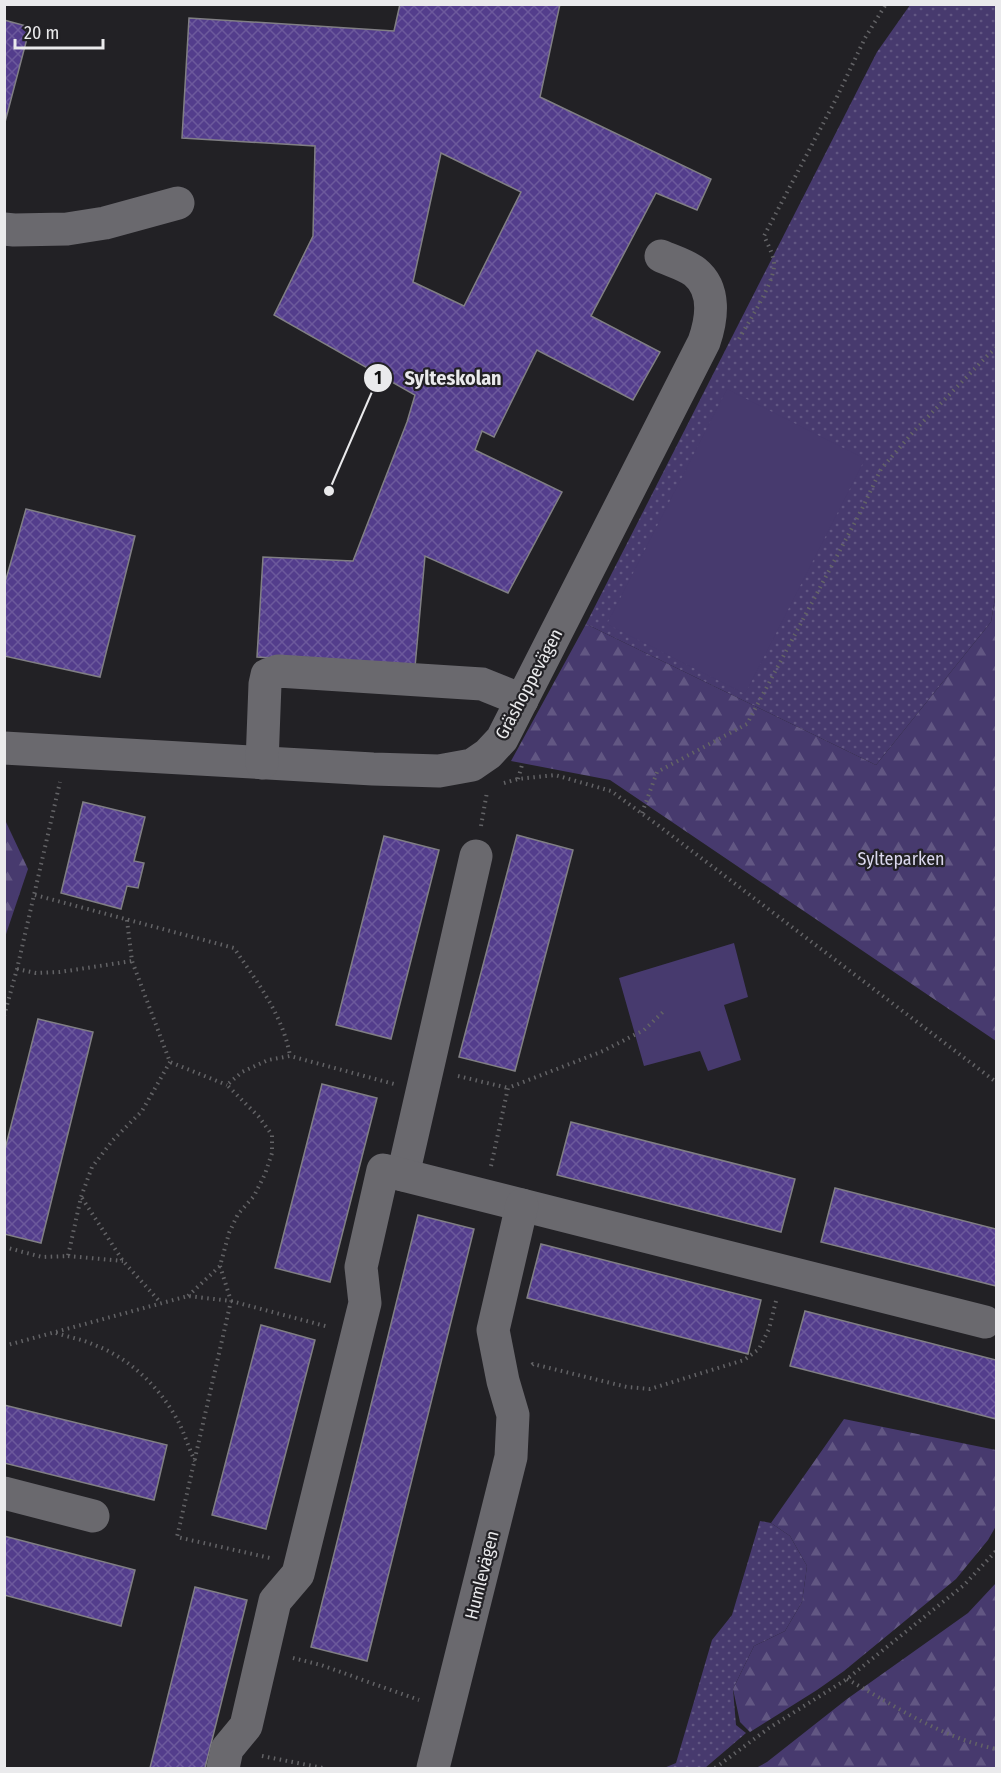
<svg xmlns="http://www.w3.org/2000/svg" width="1001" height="1773" viewBox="0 0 1001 1773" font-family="'Fira Sans Condensed',sans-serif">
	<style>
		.grass { fill: url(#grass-dots) }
		.forest { fill: url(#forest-firs) }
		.park { fill: #473a6e }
		.building { fill: url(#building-cross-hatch); stroke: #807f84; stroke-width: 1.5; fill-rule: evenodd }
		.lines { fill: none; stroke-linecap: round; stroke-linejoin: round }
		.path { stroke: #636366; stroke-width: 4; stroke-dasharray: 1.5 4.5; stroke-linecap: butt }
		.minor { stroke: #6a696e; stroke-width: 33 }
		.labels { text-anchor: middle; stroke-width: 4.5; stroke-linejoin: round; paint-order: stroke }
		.street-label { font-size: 18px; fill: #eaeaec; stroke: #222125 }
		.park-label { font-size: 18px; fill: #dbd8ee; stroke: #222125 }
		.leader { fill: none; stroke: #eaeaec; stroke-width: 2 }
		.callout-dot { fill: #eaeaec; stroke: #222125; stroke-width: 2 }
		.mark-label { font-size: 18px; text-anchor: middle; font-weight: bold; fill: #111 }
		.callout-label { font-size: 20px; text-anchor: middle; font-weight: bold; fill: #eaeaec; stroke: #222125; stroke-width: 4.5; stroke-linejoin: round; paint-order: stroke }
	</style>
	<defs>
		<pattern id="grass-dots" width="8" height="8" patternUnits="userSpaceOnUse" patternTransform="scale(1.5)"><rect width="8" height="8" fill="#473a6e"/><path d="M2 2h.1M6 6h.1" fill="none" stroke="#625783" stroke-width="1.8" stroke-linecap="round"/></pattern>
		<pattern id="forest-firs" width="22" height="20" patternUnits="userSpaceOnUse" patternTransform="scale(1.5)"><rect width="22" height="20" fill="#473a6e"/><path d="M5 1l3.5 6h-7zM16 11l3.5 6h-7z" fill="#625783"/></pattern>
		<pattern id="building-cross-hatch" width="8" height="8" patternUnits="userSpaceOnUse" patternTransform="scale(1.5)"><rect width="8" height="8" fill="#533d8c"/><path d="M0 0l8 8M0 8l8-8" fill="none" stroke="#6c599c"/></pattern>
	</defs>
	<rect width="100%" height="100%" fill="#222125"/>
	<g class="grass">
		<polygon points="910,5 996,5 996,592 991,622 876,765 586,624 877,52"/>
		<polygon points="760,1521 771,1523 790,1536 807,1566 802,1602 785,1631 754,1646 733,1689 736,1725 746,1733 705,1768 664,1768 676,1763 712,1640 732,1615"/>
	</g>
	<g class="forest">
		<polygon points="996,592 996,1041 610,780 511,761 586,624 876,765 991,622"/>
		<polygon points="5,820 28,869 5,937"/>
		<polygon points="844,1419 996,1450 996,1526 988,1540 956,1579 844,1671 817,1690 750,1732 740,1722 733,1689 754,1646 785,1631 802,1602 807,1566 790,1536 771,1523"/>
		<polygon points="996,1583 996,1768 756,1768 767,1762 847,1699 968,1613"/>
	</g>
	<g class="park">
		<polygon points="727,389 865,459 745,694 607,624"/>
		<polygon points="734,943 748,997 724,1005 741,1060 708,1071 700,1051 644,1066 619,978"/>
	</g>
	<g class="building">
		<path d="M400,4H560L540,97L711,179L697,210L656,193L591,316L660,352L633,400L537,350L494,437L482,431L475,450L562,492L508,593L425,556L415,667L257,657L263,557L353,561L407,422L415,395L274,315L313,236L315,146L182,138L189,18L394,31ZM441,153L521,192L464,306L413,282Z"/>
		<polygon points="4,20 30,27 4,126"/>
		<polygon points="26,509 135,536 100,677 4,656 4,578 6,579"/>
		<polygon points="83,802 145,817 134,861 144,863 138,888 127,886 121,909 61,893"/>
		<polygon points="517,835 573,850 515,1071 459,1057"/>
		<polygon points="384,836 439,850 391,1039 336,1025"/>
		<polygon points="38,1019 93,1032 41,1243 4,1234 4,1153"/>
		<polygon points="322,1084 377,1098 330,1282 275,1268"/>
		<polygon points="571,1122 795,1179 781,1232 557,1175"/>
		<polygon points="835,1188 996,1229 996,1286 821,1242"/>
		<polygon points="418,1215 474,1229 367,1661 311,1647"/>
		<polygon points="541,1244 761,1300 748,1354 527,1298"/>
		<polygon points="805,1311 996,1360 996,1419 790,1366"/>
		<polygon points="261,1325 315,1340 266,1529 212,1515"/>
		<polygon points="4,1405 167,1445 154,1500 4,1463"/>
		<polygon points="4,1536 135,1570 121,1626 4,1595"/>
		<polygon points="195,1587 247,1600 205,1768 150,1768"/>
	</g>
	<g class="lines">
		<g class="path">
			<path d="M739,339C749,321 772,286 774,267C775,257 768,245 764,236L836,99L865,38L886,4"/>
			<polyline points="518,779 522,765"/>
			<polyline points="504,783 518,779 555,775 611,791 659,826 996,1082"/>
			<polyline points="642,813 657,772 747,724 861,511 881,469 915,430 989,354 996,348"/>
			<polyline points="481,826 487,792"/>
			<path d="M35,895L234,948C257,982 283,1015 290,1056"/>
			<polyline points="127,920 132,961 170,1062 227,1085"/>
			<polyline points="17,969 36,973 60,972 132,961"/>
			<polyline points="4,1016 17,969 60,782"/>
			<polyline points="458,1076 508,1088"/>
			<polyline points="491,1166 508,1088 603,1051 644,1030 664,1011"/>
			<polyline points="82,1198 123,1261 161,1303"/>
			<polyline points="4,1247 42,1257 68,1256 81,1197 92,1167 113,1140 142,1111 170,1062"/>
			<polyline points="68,1256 123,1261"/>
			<polyline points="220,1266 231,1301 177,1537 270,1558"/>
			<polyline points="188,1296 220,1266 229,1233 238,1214 254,1196 265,1174 272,1153 272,1135 259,1117 227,1085 242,1072 268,1060 290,1056 394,1084"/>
			<path d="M56,1333C68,1337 81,1339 92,1344C129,1357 161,1388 179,1423C185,1435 189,1449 195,1461"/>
			<polyline points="4,1346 188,1296 231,1301 329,1327"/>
			<polyline points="532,1365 533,1364 627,1387 650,1389 744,1360 759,1349 769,1329 776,1301"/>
			<polyline points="293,1658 321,1665 419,1700"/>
			<path d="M847,1679C895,1706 942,1738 996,1749"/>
			<polyline points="262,1756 323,1768"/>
			<polyline points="715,1768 769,1728 847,1679 964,1585 996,1551"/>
		</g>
		<g class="minor">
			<polyline points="4,229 14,230 67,229 105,223 178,203"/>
			<path d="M4,748L373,769L439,771L472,765L488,754L502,739L704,342C712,319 716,289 695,272C686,265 672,261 661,256"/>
			<polyline points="262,763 265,684 267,675 278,671 482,684 522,700"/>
			<polyline points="403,1175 476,856"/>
			<polyline points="4,1493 93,1516"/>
			<polyline points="223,1768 227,1749 246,1726 275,1601 298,1574 365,1303 361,1267 383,1170 985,1322"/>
			<polyline points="433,1768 511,1457 513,1415 503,1381 493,1330 522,1205"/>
		</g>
	</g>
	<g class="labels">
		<g class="street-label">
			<text transform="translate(529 684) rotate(-62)" y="6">Gräshoppevägen</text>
			<text transform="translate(482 1575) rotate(-76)" y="6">Humlevägen</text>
		</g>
		<g class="park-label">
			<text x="901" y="865">Sylteparken</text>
		</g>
	</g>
	<path class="leader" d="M329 491L378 378"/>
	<g class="callout-dot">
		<circle cx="329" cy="491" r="6"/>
		<circle cx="378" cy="378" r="15"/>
	</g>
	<g class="mark-label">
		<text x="378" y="384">1</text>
	</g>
	<g class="callout-label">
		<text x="453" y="385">Sylteskolan</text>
	</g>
	<rect width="1001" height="1773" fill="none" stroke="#eaeaec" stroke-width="12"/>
	<path d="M15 39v9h88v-9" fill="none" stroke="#eaeaec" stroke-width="3"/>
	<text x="24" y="39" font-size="18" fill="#eaeaec" stroke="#222125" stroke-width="4.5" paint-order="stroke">20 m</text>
</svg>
